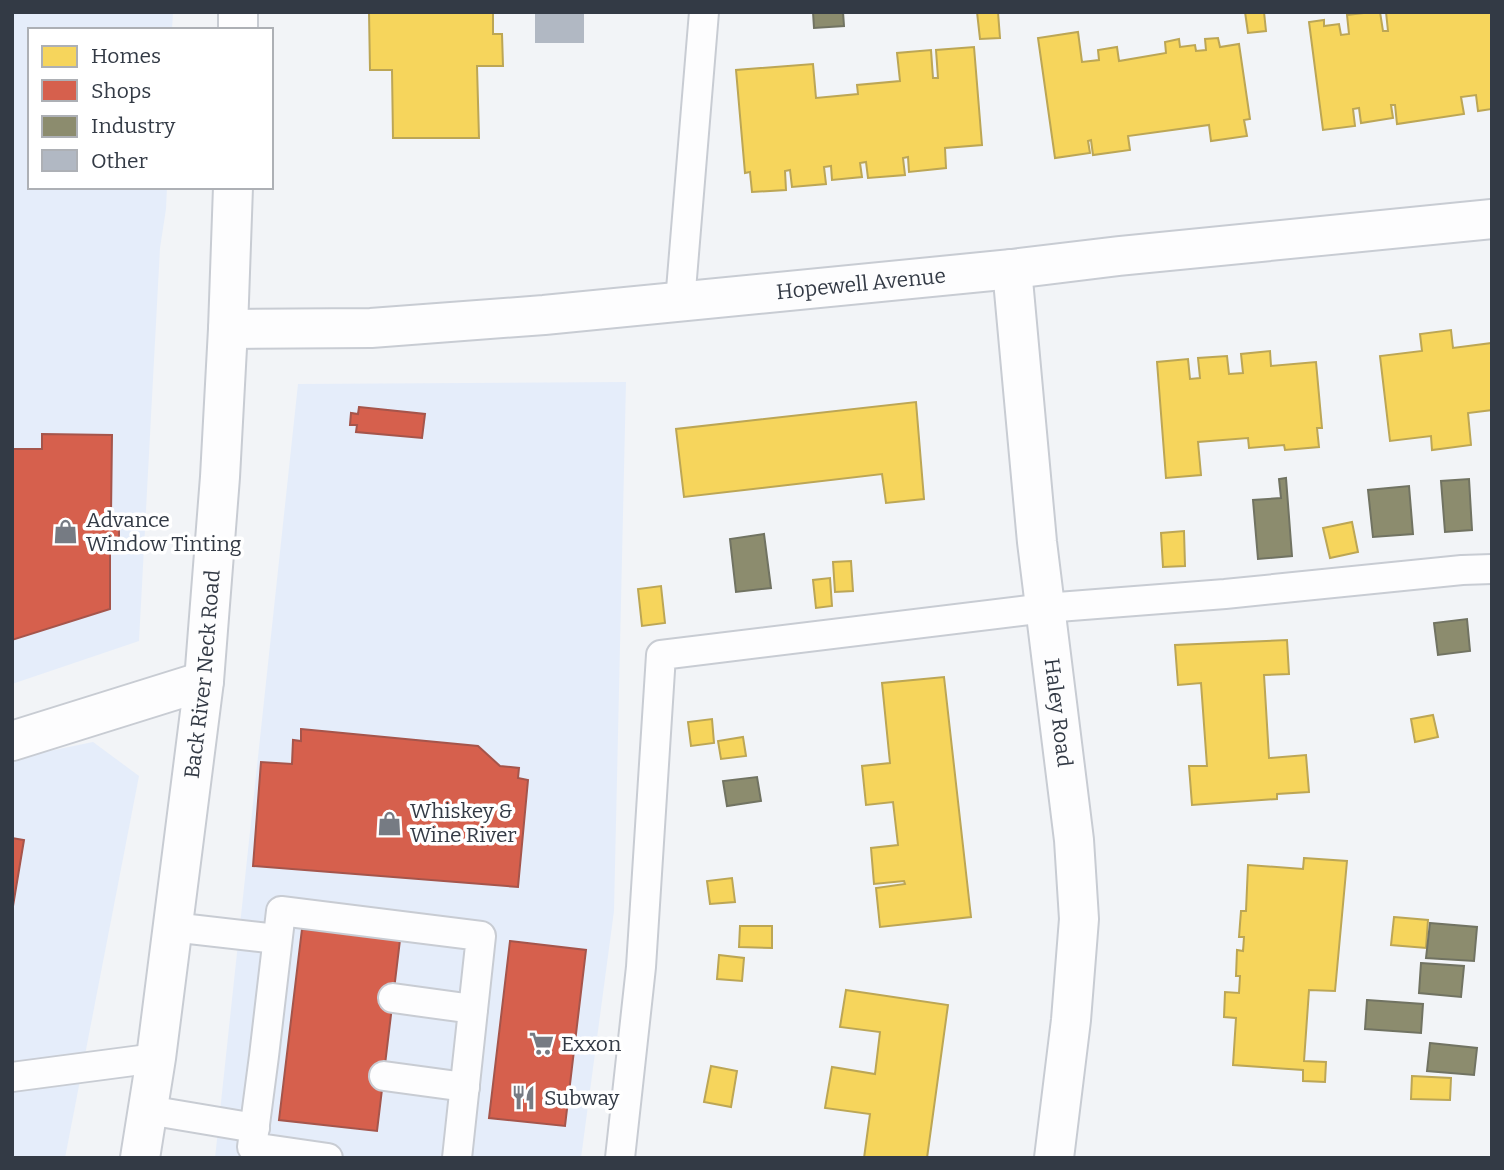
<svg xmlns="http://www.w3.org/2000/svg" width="1504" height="1170" viewBox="0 0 1504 1170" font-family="Bitter,serif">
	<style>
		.built { fill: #e5edfa }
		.homes { fill: #f6d55c; stroke: #bca655; stroke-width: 2 }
		.shops { fill: #d6604d; stroke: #a5554b; stroke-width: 2 }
		.industry { fill: #8c8c6e; stroke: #717362; stroke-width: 2 }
		.building { fill: #b1b8c3 }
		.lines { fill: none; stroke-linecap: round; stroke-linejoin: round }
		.lane-casing { stroke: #c8ccd3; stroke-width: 32 }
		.street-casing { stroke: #c8ccd3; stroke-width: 42 }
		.secondary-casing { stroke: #c8ccd3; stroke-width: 42 }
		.lane { stroke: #fdfdfe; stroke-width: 28 }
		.street { stroke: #fdfdfe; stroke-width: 38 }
		.secondary { stroke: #fdfdfe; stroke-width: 38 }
		.labels { text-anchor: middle; stroke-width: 7; stroke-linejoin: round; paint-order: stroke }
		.street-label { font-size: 21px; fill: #333a45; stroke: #fff }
		.poi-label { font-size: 21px; fill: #333a45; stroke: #fff; text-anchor: start }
	</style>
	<rect width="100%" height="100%" fill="#f2f4f7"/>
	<g class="built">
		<polygon points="12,12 173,12 172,30 30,30 30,187 167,187 166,209 160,248 139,641 12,684"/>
		<polygon points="626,382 614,911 581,1158 215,1158 298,384"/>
		<polygon points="93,742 139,776 65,1158 12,1158 12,763 30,755"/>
	</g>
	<g class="homes">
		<polygon points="369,12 493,12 493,34 502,34 503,66 477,66 479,138 393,138 392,70 370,70"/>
		<polygon points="977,12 998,12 1000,38 980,39"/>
		<polygon points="1245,12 1264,12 1266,31 1248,33"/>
		<polygon points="1372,12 1380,12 1383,31 1388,31 1386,12 1492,12 1492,109 1478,111 1476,95 1461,97 1464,114 1397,124 1395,105 1391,105 1393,118 1361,123 1359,108 1353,109 1355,126 1323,130 1309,22 1324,20 1324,26 1339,24 1341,35 1349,34 1347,15"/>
		<polygon points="1078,32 1082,62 1099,60 1098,50 1117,47 1119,61 1166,53 1165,42 1179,39 1180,47 1195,45 1196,51 1206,50 1205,39 1218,38 1220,47 1239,44 1250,119 1244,120 1247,136 1211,141 1209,125 1128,136 1130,150 1093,155 1091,140 1088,141 1090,153 1055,158 1038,38"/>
		<polygon points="974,47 982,145 945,148 946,168 909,172 908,157 903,158 905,175 868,178 866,162 860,163 862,177 832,180 831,166 824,167 826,184 792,187 790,170 785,171 786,190 752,192 750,172 745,173 736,70 813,64 816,98 858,94 857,85 900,81 897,53 931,50 933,78 938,78 936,50"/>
		<polygon points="1451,330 1453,348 1492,343 1492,410 1468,413 1471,445 1432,450 1431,436 1390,441 1380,356 1422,351 1420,334"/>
		<polygon points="1270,351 1271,366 1316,362 1322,428 1317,428 1319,447 1285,450 1284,445 1249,448 1248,438 1198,442 1201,475 1166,478 1157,362 1188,359 1190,379 1200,378 1198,358 1227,356 1229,374 1243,373 1241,354"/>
		<polygon points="916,402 924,499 886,503 882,474 684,497 676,429"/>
		<polygon points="1352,522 1358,552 1330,558 1323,528"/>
		<polygon points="1184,531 1185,566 1163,567 1161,533"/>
		<polygon points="851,561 853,591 835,592 833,562"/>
		<polygon points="830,578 832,606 816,608 813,580"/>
		<polygon points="661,586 665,623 642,626 638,589"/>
		<polygon points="1287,640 1289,674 1264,675 1269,758 1306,755 1309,792 1277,794 1277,799 1192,805 1189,766 1207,766 1201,683 1178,685 1175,645"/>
		<polygon points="944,677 971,917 880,927 876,888 905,884 904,881 874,884 871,848 898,845 893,802 866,805 862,766 890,763 882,683"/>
		<polygon points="1433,715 1438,737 1415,742 1411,719"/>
		<polygon points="712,719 714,743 691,746 688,722"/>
		<polygon points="743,737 746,756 721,759 718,741"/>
		<polygon points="1304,858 1347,861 1335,991 1309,990 1304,1061 1326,1062 1325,1082 1303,1081 1303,1070 1233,1065 1236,1018 1224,1017 1225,992 1239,993 1240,976 1236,976 1237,950 1243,951 1244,937 1239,937 1241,911 1246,911 1248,865 1303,869"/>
		<polygon points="732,878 735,902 710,904 707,881"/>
		<polygon points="1394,917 1428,920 1426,948 1391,945"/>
		<polygon points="740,926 772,926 772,948 739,947"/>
		<polygon points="719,955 744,958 742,981 717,979"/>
		<polygon points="846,990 948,1005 927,1158 864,1158 870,1114 825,1108 832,1067 875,1074 880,1032 840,1027"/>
		<polygon points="711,1066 737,1071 731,1107 704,1102"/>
		<polygon points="1412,1076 1451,1078 1450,1100 1411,1099"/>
	</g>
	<g class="shops">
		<polygon points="359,407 425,414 422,438 356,432 357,425 350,425 351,413 358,414"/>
		<polygon points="42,434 112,435 111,515 119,515 119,549 110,548 110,609 12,640 12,449 42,449"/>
		<polygon points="301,729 478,746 500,766 519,768 518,778 528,780 518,887 253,866 261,762 292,764 293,740 301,741"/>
		<polygon points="12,838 24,840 12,912"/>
		<polygon points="302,929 400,940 377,1131 279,1120"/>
		<polygon points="510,941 586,950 565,1126 489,1118"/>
	</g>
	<g class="industry">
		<polygon points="813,12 843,12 844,26 814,28"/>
		<polygon points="1286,478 1292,556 1258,559 1253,500 1281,498 1279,479"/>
		<polygon points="1469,479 1472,530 1445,532 1441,481"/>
		<polygon points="1409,486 1413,534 1373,537 1368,490"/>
		<polygon points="764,534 771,588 736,592 730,539"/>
		<polygon points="1467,619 1470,651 1438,655 1434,623"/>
		<polygon points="757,777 761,801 727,806 723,781"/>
		<polygon points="1430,923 1477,927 1474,961 1426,958"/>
		<polygon points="1421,963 1464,966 1461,997 1419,993"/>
		<polygon points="1367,1000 1423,1004 1421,1033 1365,1029"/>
		<polygon points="1430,1043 1477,1048 1474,1075 1427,1071"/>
	</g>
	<rect class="building" x="535" y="12" width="49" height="31"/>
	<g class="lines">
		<defs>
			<g id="lane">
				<polyline points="680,302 704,12"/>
				<polyline points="172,927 277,939"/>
				<polyline points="393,998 473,1009"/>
				<polyline points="384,1076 465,1087"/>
				<polyline points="12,1077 156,1058"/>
				<polyline points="148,1110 255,1128"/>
				<polyline points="328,1158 252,1147 264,1056 281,911 481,936 457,1158"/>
				<polyline points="620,1158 641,967 661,655 1045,608 1225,594 1462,570 1492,569"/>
			</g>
			<g id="street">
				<path id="s1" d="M1012,269L1037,542L1074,840L1079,919L1071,1020L1054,1158"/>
				<path id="s2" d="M228,329L371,328L544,315L1012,269L1119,256L1492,219"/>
				<polyline points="12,741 204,681"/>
			</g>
			<g id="secondary">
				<polyline points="238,30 238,12"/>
				<path id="s3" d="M140,1158L156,1058L204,681L220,477L228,329L233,187"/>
			</g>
		</defs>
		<use href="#lane" class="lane-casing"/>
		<use href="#street" class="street-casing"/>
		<use href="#secondary" class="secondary-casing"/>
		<use href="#lane" class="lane"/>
		<use href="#street" class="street"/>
		<use href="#secondary" class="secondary"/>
	</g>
	<defs>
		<symbol id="shop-bare" viewBox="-9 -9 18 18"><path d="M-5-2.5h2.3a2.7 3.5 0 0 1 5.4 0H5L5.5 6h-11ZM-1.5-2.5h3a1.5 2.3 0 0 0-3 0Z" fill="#767b83" stroke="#fff" stroke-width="2.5" paint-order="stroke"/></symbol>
		<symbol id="supermarket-bare" viewBox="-9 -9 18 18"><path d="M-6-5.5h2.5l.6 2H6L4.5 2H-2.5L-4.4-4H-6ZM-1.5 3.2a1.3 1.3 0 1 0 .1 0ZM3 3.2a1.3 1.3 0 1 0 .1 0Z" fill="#767b83" stroke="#fff" stroke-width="2.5" paint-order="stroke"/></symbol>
		<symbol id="restaurant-bare" viewBox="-9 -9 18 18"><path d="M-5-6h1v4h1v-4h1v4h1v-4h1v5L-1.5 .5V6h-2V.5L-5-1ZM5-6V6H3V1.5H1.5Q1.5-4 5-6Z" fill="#767b83" stroke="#fff" stroke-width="2.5" paint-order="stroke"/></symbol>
	</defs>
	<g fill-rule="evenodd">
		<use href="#shop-bare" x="48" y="514" width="35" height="35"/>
		<use href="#shop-bare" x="372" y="806" width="35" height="35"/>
		<use href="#supermarket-bare" x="524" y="1026" width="35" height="35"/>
		<use href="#restaurant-bare" x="506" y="1080" width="35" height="35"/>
	</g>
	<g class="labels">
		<g class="street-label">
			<text dy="7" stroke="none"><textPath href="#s2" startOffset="635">Hopewell Avenue</textPath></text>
			<text dy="7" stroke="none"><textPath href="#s3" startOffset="488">Back River Neck Road</textPath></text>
			<text dy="7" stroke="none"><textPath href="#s1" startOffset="446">Haley Road</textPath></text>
		</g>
		<g class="poi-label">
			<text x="86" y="527">Advance<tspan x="86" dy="24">Window Tinting</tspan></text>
			<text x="410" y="818">Whiskey &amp;<tspan x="410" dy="24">Wine River</tspan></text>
			<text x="561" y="1051">Exxon</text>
			<text x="544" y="1105">Subway</text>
		</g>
	</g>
	<rect width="1504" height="1170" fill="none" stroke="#333a45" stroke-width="28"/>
	<rect x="28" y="28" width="245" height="161" fill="#ffffff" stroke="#adb0b5" stroke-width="2"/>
	<rect x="42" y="46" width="35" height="21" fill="#f6d55c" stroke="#adb0b5" stroke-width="2"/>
	<text x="91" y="63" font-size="21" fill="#333a45">Homes</text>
	<rect x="42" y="80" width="35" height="21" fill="#d6604d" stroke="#adb0b5" stroke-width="2"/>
	<text x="91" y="98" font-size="21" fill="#333a45">Shops</text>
	<rect x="42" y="116" width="35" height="21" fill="#8c8c6e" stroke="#adb0b5" stroke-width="2"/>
	<text x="91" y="133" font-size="21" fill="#333a45">Industry</text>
	<rect x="42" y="150" width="35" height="21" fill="#b1b8c3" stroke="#adb0b5" stroke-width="2"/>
	<text x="91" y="168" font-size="21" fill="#333a45">Other</text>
</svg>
